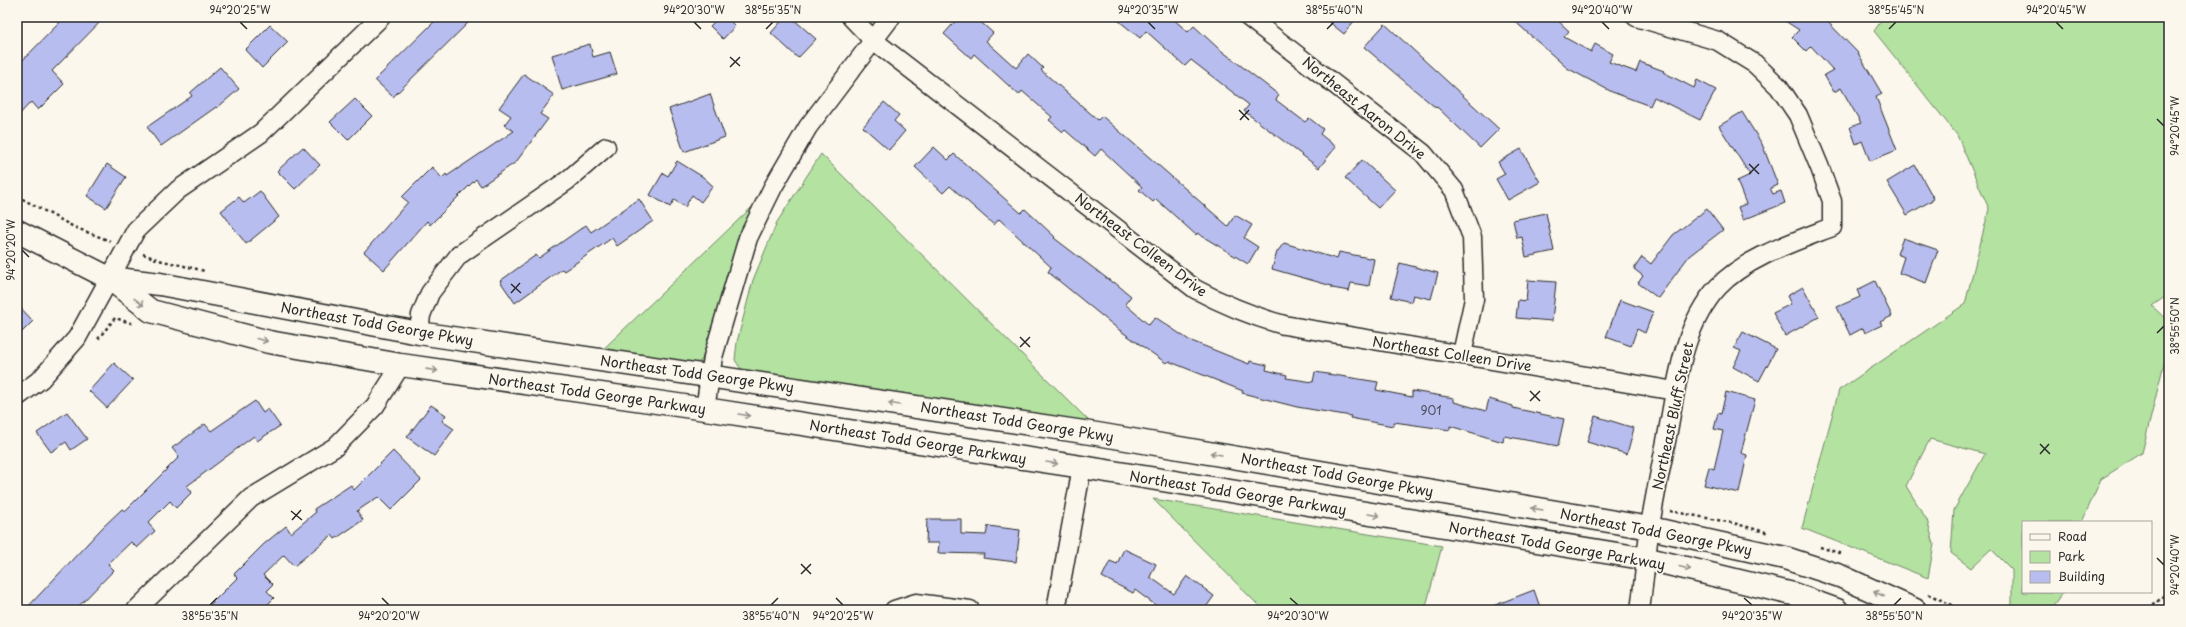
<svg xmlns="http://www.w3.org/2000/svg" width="2186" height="627" viewBox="0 0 2186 627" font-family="'Playpen Sans',sans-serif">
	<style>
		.green { fill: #b4e2a1; stroke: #708666 }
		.building { fill: #b8bdef; stroke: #2b2b2b }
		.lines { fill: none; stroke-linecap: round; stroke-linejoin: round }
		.street-casing { stroke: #2b2b2b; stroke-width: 21 }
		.secondary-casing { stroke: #2b2b2b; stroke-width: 25 }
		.path { stroke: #2b2b2b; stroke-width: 2.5; stroke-dasharray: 3 3; stroke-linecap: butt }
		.street { stroke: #fbf7ec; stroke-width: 18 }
		.secondary { stroke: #fbf7ec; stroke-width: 22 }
		.oneway { stroke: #93918c }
		.ticks { fill: none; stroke: #2b2b2b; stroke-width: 1.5 }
		.labels { text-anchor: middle; stroke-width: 3.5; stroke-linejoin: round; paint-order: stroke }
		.number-label { font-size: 12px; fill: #4e505c }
		.street-label { font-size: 14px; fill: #2b2b2b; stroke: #fbf7ec }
		.neatline { fill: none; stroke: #2b2b2b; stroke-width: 1.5 }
		.ticks-label { font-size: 10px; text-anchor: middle; fill: #2b2b2b }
	</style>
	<rect width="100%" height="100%" fill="#fbf7ec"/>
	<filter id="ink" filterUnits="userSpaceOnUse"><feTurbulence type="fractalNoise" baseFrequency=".025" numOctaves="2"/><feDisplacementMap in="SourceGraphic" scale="8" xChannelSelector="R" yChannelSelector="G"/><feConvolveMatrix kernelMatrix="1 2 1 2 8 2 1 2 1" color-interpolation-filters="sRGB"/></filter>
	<g filter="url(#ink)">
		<g class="green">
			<polygon points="1884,17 2169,17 2169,294 2152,306 2169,322 2169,343 2142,453 2101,479 2082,522 2023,522 2023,592 2064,592 2050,610 2017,610 2012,606 2012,570 1991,549 1971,568 1951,553 1954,510 1985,454 1930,439 1906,486 1927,520 1934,544 1928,578 1802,528 1839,390 1965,304 1989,209 1957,135 1874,31"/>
			<polygon points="821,154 1100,432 743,372 735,360 737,342 753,280 777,222"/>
			<polygon points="752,207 727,274 707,350 701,361 687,367 597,355"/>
			<polygon points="1153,499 1442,546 1425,610 1263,610"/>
		</g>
		<g class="building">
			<polygon points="65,17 105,17 52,71 64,84 38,110 31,102 17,117 17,66"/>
			<polygon points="439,17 474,17 393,97 375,80"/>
			<polygon points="719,17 726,17 735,26 723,39 710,26"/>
			<polygon points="785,17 791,17 816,39 798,58 771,33"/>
			<polygon points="959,17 975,17 993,33 986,41 1016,68 1028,54 1043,68 1041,70 1098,120 1102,116 1228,226 1235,215 1252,225 1244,238 1258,247 1248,264 1197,233 1196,235 1156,199 1153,202 1139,190 1142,187 1101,149 1095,156 1065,130 1063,132 1049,120 1052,117 1022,91 1019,95 974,54 971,58 944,34"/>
			<polygon points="1114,17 1171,17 1188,32 1194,26 1218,48 1279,95 1276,100 1305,122 1309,118 1323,129 1320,134 1336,147 1319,168 1244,111 1249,105 1191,60 1185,66 1146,31 1140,38"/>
			<polygon points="1323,17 1357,17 1344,34"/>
			<polygon points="1510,17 1554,17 1569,31 1564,37 1591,52 1595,44 1613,54 1609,62 1636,72 1640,62 1664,71 1663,72 1694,88 1697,80 1716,90 1700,120 1654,97 1650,106 1612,92 1567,68"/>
			<polygon points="1779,17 1823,17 1858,53 1882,94 1876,97 1897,150 1870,161 1862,141 1856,144 1850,127 1861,123 1841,88 1834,92 1824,75 1833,70 1811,46 1806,51 1792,37 1799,30"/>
			<polygon points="1385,24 1499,129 1480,148 1437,107 1436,108 1364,47"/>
			<polygon points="270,25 288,42 262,68 245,50"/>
			<polygon points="590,44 593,57 610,52 617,74 562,90 552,55"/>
			<polygon points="220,67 239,89 217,108 216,107 161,146 147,127 192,96 190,93"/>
			<polygon points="524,74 554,95 540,114 548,119 516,162 481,186 476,179 430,225 427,221 384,270 364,252 408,202 402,197 432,167 442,178 446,174 447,176 514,131 504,125 511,116 499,108"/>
			<polygon points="710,94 725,137 684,152 669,109"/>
			<polygon points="355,99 372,116 348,140 330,122"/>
			<polygon points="884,102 899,115 894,121 905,131 889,150 863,127"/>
			<polygon points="1742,112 1762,144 1778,185 1770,188 1773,194 1781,191 1785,203 1743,220 1738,207 1746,204 1737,181 1750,175 1719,126"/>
			<polygon points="303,147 320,165 295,189 277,171"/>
			<polygon points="934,147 948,160 954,154 1021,213 1025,209 1055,237 1054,238 1113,283 1114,282 1131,296 1125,304 1149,325 1155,317 1189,340 1249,364 1250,361 1267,365 1266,370 1287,375 1286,378 1313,382 1315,372 1378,382 1376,390 1412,397 1412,391 1454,398 1454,402 1486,411 1489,399 1513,406 1513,408 1564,419 1558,446 1504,436 1503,442 1450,426 1450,430 1394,422 1393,426 1350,418 1351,416 1297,407 1242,393 1243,391 1168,361 1166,363 1118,329 1048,272 1051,267 999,219 994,225 950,186 943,193 915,167"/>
			<polygon points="1521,149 1540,182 1508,200 1496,179 1505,174 1498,162"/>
			<polygon points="1362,160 1395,190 1378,208 1345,178"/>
			<polygon points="677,161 703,177 713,186 701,202 692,195 685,207 674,200 670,207 650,195 663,173 668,176"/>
			<polygon points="107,164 126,177 106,208 87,196"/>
			<polygon points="1915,165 1934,199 1907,215 1887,182"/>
			<polygon points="260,191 279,217 246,244 221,211 239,197 244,203"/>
			<polygon points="639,199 653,221 617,246 612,238 564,271 562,269 515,303 500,281 536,255 539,258 586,225 591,232"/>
			<polygon points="1707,209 1723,230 1689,256 1658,298 1638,283 1643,276 1634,269 1642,257 1651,264 1673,235"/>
			<polygon points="1546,213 1554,251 1526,257 1522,237 1517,238 1513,220"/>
			<polygon points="1903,238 1938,250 1926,283 1899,273 1904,257 1897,254"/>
			<polygon points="1284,243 1337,259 1339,252 1374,259 1369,286 1351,283 1349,291 1332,288 1332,286 1272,269 1277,252"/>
			<polygon points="1400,263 1438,273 1431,299 1413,295 1411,302 1391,297"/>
			<polygon points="1528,280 1556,282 1552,321 1516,318 1518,300 1526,301"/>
			<polygon points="1875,281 1892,316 1880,322 1882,325 1865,333 1863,328 1850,335 1837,307 1860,297 1857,290"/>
			<polygon points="1803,287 1819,317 1785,336 1773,313 1791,304 1787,296"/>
			<polygon points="1620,300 1653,312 1645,333 1637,329 1631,346 1606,337"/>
			<polygon points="17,304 33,321 17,337"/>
			<polygon points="1743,332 1776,349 1759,381 1733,367 1741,351 1734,348"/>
			<polygon points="114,363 133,380 107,408 89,391"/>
			<polygon points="1726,392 1755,400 1741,453 1747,455 1739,493 1704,485 1709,467 1714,469 1723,431 1714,429 1718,413 1721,414"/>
			<polygon points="255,401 263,413 268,409 280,426 257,441 254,436 187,486 192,492 176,508 170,501 148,523 155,531 137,548 131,542 108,564 114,570 75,610 25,610 103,527 122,509 125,511 179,457 172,448 205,424 211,431"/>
			<polygon points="431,405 446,415 442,421 454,429 434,456 407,437"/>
			<polygon points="67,412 87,439 71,450 66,442 51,452 37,433"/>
			<polygon points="1595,416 1634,428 1627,454 1587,442"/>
			<polygon points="393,451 421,480 391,510 378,497 357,511 363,520 335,539 332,535 294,566 284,555 263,575 273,585 267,591 274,598 262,610 205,610 237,578 234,574 264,544 286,526 291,533 316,512 314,509 351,485 354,490"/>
			<polygon points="927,519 961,519 961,534 986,535 988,526 1020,530 1016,562 983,558 984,554 938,553 939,543 926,543"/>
			<polygon points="1124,549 1156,564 1150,577 1174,594 1187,576 1214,596 1204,610 1162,610 1135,590 1133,593 1102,577 1110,561 1117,564"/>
			<polygon points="1534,590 1541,610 1485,610 1485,609"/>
		</g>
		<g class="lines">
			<defs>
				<g id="street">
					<path d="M851,17L873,40L1195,289C1225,305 1251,316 1284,325L1675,391"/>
					<polyline points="1248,17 1423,153 1454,190 1472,237 1474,299 1462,354"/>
					<path d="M1636,17L1718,41L1755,64L1779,87L1798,115L1820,168L1832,201V227C1796,241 1745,258 1718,287C1683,325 1677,382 1668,431C1662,463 1655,494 1650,526C1646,554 1644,582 1640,610"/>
					<polyline points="419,333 421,315 430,293 459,255 568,180 606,147"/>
					<polyline points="17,397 41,379 77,338 136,230 178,190 261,133 381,17"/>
					<polyline points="705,409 713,357 748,238 773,187 808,127 891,17"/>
					<polyline points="136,610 251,498 335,447 375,406 401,365"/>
					<polyline points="894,610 916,603 970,610"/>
					<polyline points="1056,610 1082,467"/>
				</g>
				<g id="secondary">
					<polyline points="17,231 109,278 151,311 269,342 401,365 705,409 1082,467 1648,559 1793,594 1837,610"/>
					<polyline points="109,278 160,284 419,333 1097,434 1650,528 1785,558 1840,576 1915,610"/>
				</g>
			</defs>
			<use href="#street" class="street-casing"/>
			<use href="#secondary" class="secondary-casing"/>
			<g class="path">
				<polyline points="17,196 74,227 110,241"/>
				<polyline points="143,254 159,260 205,271"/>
				<polyline points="98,339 115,318 134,324"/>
				<polyline points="1670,511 1733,523 1769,533"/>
				<polyline points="1820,547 1842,554"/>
				<polyline points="1928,594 1963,610"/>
				<polyline points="2149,610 2169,590"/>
			</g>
			<use href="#street" class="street"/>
			<use href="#secondary" class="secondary"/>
		</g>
		<defs><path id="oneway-shaft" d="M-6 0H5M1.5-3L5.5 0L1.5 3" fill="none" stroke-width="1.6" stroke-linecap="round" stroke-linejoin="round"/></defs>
		<g class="oneway">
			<use href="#oneway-shaft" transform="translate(139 302) rotate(38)"/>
			<use href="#oneway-shaft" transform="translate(262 340) rotate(14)"/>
			<use href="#oneway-shaft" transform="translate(432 370) rotate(8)"/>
			<use href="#oneway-shaft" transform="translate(894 404) rotate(-171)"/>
			<use href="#oneway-shaft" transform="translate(744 415) rotate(9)"/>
			<use href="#oneway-shaft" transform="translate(1216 454) rotate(-170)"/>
			<use href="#oneway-shaft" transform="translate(1052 463) rotate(9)"/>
			<use href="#oneway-shaft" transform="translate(1537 509) rotate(-170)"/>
			<use href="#oneway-shaft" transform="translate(1374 515) rotate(9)"/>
			<use href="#oneway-shaft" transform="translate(1685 568) rotate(14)"/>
			<use href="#oneway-shaft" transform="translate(1879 594) rotate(-156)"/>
		</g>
	</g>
	<path class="ticks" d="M240,22L247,29M694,22L701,29M1148,22L1155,29M1602,22L1609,29M2056,22L2063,29M766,29L773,22M1327,29L1334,22M1889,29L1896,22M730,57L740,66M730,67L740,57M1239,110L1249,120M2157,119L2164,126M1240,120L1249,110M1749,164L1759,174M1749,174L1759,164M22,250L29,257M511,284L521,293M511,293L520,283M2157,333L2164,326M1020,337L1030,347M1020,347L1030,337M1530,391L1540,401M1530,401L1540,391M2040,444L2050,454M2040,454L2049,444M291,511L302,520M292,520L301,510M2157,558L2164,565M801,564L811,574M801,574L811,564M382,598L389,605M836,598L843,605M1290,598L1298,605M1744,598L1752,605M210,605L217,598M771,605L778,598M1894,605L1901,598"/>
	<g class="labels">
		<g class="number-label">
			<text x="1431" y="415">901</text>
		</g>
		<g class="street-label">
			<text transform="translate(1364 108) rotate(39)" y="5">Northeast Aaron Drive</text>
			<text transform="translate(1141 245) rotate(37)" y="5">Northeast Colleen Drive</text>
			<text transform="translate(377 324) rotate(10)" y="5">Northeast Todd George Pkwy</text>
			<text transform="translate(1452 354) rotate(9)" y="5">Northeast Colleen Drive</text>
			<text transform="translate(697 374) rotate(8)" y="5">Northeast Todd George Pkwy</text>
			<text transform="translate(597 394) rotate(8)" y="5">Northeast Todd George Parkway</text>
			<text transform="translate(1673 416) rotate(-78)" y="5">Northeast Bluff Street</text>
			<text transform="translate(1017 422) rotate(9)" y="5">Northeast Todd George Pkwy</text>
			<text transform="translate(918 442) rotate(9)" y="5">Northeast Todd George Parkway</text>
			<text transform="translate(1337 475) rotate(10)" y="5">Northeast Todd George Pkwy</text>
			<text transform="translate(1238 493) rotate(9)" y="5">Northeast Todd George Parkway</text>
			<text transform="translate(1656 532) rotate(11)" y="5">Northeast Todd George Pkwy</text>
			<text transform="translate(1557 546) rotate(10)" y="5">Northeast Todd George Parkway</text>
		</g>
	</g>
	<rect width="2186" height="627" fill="none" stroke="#fbf7ec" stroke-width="44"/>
	<rect x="2022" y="521" width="130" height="72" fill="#fbf7ec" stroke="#a8a59f"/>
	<rect x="2030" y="534" width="20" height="6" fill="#fbf7ec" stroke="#a8a59f"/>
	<text x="2058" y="541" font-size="12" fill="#2b2b2b">Road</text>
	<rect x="2030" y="551" width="20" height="12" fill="#b4e2a1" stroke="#a8a59f"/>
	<text x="2058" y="561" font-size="12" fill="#2b2b2b">Park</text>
	<rect x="2030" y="571" width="20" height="12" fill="#b8bdef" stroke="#a8a59f"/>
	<text x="2058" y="581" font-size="12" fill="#2b2b2b">Building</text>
	<rect x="22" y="22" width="2142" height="583" class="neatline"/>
	<g class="ticks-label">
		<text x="240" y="14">94°20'25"W</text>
		<text x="694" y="14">94°20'30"W</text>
		<text x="773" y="14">38°55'35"N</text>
		<text x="1148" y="14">94°20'35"W</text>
		<text x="1334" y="14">38°55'40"N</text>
		<text x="1602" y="14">94°20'40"W</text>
		<text x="1896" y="14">38°55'45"N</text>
		<text x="2056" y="14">94°20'45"W</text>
		<text transform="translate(2175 126) rotate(-90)" y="4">94°20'45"W</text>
		<text transform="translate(11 250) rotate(-90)" y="4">94°20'20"W</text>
		<text transform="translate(2175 326) rotate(-90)" y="4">38°55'50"N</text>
		<text transform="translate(2175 565) rotate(-90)" y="4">94°20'40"W</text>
		<text x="210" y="620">38°55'35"N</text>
		<text x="389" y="620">94°20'20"W</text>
		<text x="771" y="620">38°55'40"N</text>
		<text x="843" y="620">94°20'25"W</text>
		<text x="1298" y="620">94°20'30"W</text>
		<text x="1752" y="620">94°20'35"W</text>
		<text x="1894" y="620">38°55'50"N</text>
	</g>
</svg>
